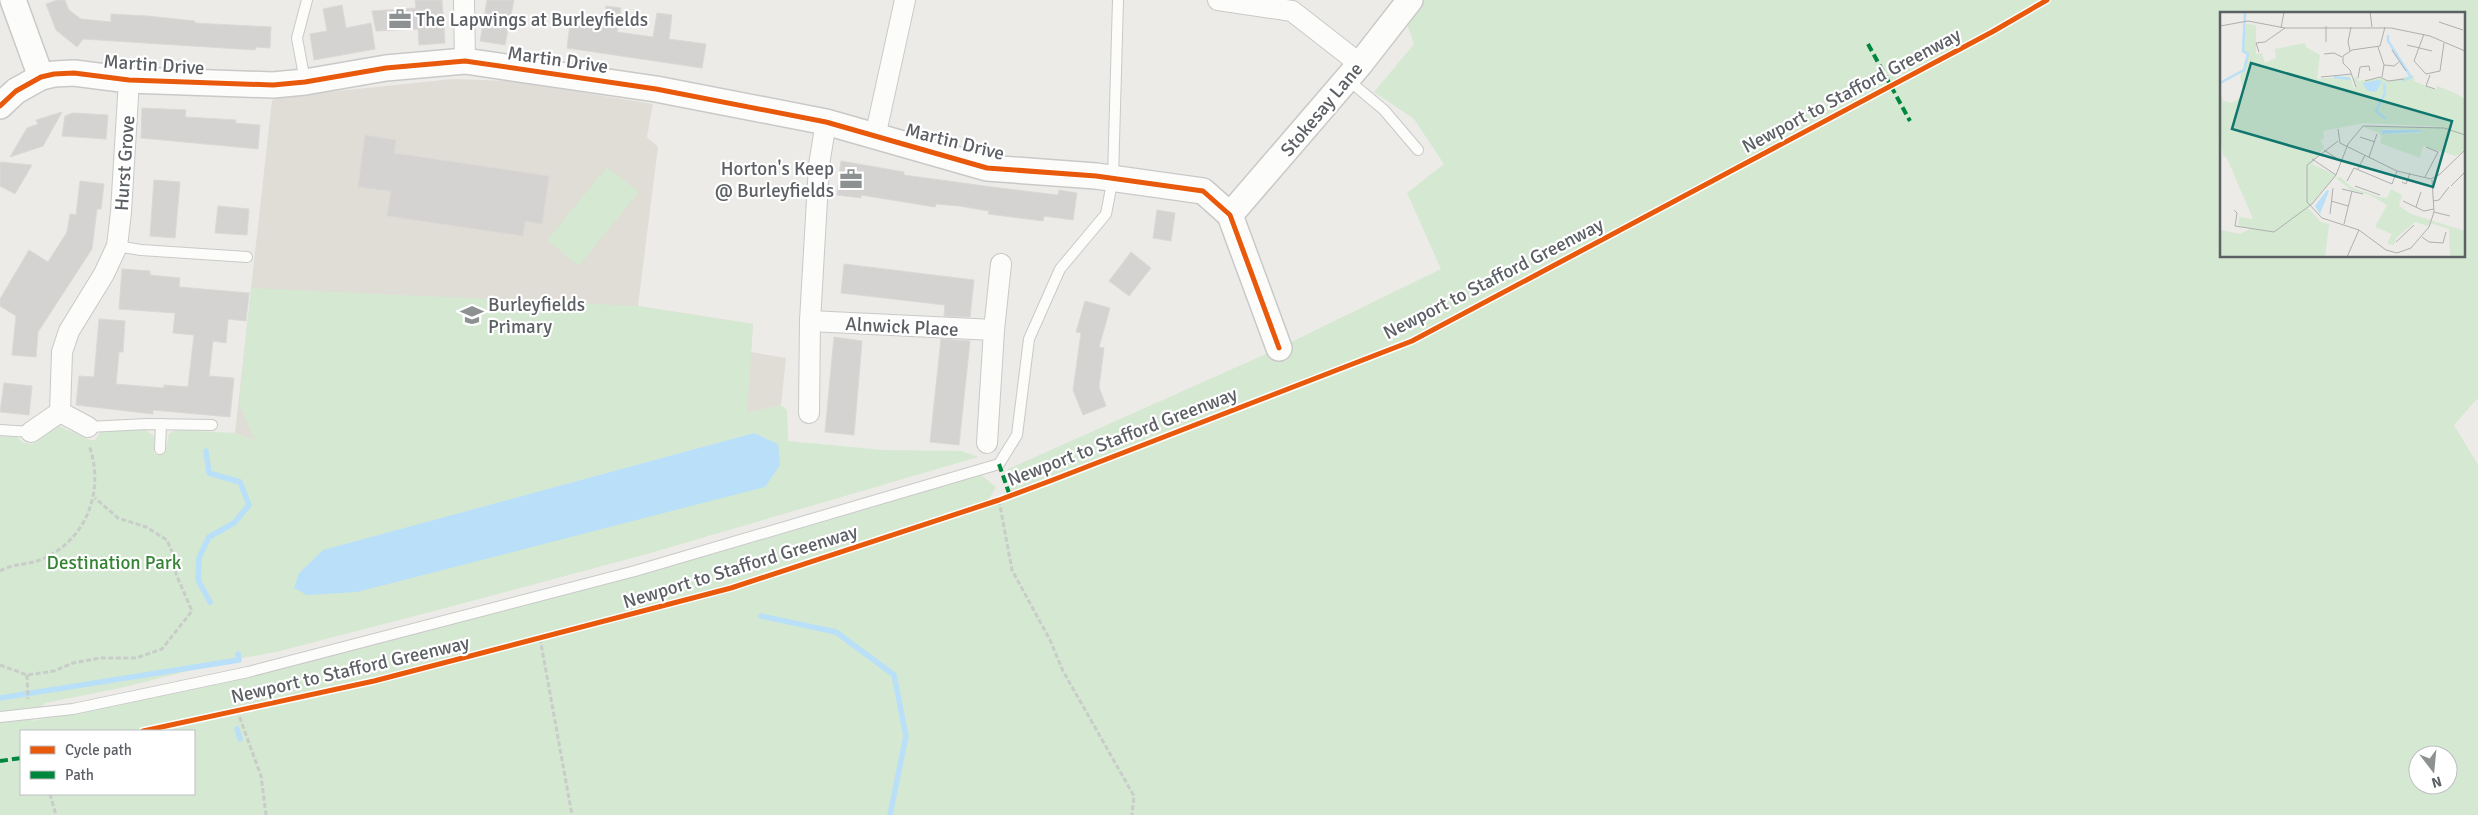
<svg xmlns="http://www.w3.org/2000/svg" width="2478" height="815" viewBox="0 0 2478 815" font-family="Signika,sans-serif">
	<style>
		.education { fill: #e0ddd6 }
		.green { fill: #d5e8d2; fill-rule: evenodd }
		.water { fill: #b9e0f8 }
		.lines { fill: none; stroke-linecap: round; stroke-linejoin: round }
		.stream { stroke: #b9e0f8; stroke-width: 5.5 }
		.building { fill: #d4d3d1; stroke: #dbd9d6 }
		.service-casing { stroke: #c9c9c9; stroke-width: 12 }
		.minor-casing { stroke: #c9c9c9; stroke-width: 22 }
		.tertiary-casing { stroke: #c9c9c9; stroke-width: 28 }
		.path { stroke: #c8cdca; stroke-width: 3; stroke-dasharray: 5 2.5; stroke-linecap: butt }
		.service { stroke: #fcfcfb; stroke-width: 10 }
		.minor { stroke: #fcfcfb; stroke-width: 20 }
		.tertiary { stroke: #fcfcfb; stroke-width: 25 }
		.quiet { stroke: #00873e; stroke-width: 4; stroke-dasharray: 8 4; stroke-linecap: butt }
		.cycleway-casing { stroke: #fff; stroke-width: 8 }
		.cycleway { stroke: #e8590c; stroke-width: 5 }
		.labels { text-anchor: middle; stroke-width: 4.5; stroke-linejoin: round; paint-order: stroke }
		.poi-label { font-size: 19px; fill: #5c6065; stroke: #fff; text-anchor: start }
		.street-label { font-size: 19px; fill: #5c6065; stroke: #fff }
		.park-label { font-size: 19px; fill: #348434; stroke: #fff }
		.inset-river { fill: none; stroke: #b9e0f8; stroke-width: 2.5 }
		.inset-road { fill: none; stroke: #aeafaf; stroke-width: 1 }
		.view { fill: #0f766e; fill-opacity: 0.15; stroke: #0f766e; stroke-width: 2.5 }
		.inset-edge { fill: none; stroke: #5c6065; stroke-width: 2.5 }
	</style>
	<rect width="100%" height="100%" fill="#ecebe7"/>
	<polygon class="education" points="452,79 512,81 653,104 647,137 658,147 638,306 753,324 751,352 786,358 781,405 280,533 254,440 235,433 272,100 281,97"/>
	<g class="green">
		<path d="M1399,0H2478V398L2454,425L2478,465V815H0V436L17,437L24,443L33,444L59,426L90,440H95L101,431L144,429L154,436V454H165L169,434L175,430L235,433L254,440L239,403L251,288L638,306L753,324L747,413L781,405L787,410L788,441L883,450L962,451L978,457L647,554L453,606L276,652L226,661L125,687L45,703L32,721L280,670L769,538L981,475L996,487L986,504L1010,496L1008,469L1279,348L1441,269L1407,193L1444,164L1414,119L1374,92L1414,44ZM2222,14H2464V256H2222ZM754,433L778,444L299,573L324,550ZM21,731H194V794H21ZM2418,755H2448V785H2418Z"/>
		<polygon points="607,167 639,192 579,266 547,240"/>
	</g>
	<polygon class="water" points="754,433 778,444 780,465 765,487 357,592 307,595 294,588 299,573 323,550"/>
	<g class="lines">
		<g class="stream">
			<polyline points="206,451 209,473 240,482 249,505 234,523 209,537 199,558 198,580 210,602"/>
			<polyline points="761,616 836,632 894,675 906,736 890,815"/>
			<polyline points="0,698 239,660 238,654"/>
			<polyline points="237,729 240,739"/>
		</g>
	</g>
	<g class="building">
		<polygon points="57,0 65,0 69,10 81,19 111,22 111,14 147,16 195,21 195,23 271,27 270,48 256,47 255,50 83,39 77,47 56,30 46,4"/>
		<polygon points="415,0 442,0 445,43 419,45 418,29 376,31 372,11 416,8"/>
		<polygon points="487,0 514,0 505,45 480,41"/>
		<polygon points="342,5 346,28 371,23 375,49 314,60 310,34 327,31 323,9"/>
		<polygon points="606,6 621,8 617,32 653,37 657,13 672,15 669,39 706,44 702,68 567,48 570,24 602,29"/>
		<polygon points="142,108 186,110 185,117 236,120 235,123 260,125 258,149 141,138"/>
		<polygon points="62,112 43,146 10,157 27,128 38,124 36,120"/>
		<polygon points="73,113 108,115 106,139 62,136 65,116"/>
		<polygon points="365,135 396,140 394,153 549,176 542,224 525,221 523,236 387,216 391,191 358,187"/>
		<polygon points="841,161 904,172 904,175 992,187 1058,195 1059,190 1077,193 1073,220 1044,216 1043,221 988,214 989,211 959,206 936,204 935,207 861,195 861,198 837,195"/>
		<polygon points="0,162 32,165 15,194 0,186"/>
		<polygon points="154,180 180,182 175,238 150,236"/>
		<polygon points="80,181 104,184 101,209 97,209 92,249 38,332 36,357 12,355 16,316 0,306 0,299 29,250 48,262 67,232 70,214 76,215"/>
		<polygon points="218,206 249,209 247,235 215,233"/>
		<polygon points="1157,210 1175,213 1171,241 1153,238"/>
		<polygon points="1131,252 1151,268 1129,296 1109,281"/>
		<polygon points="844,264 974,280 970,317 944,316 945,305 841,293"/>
		<polygon points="122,269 150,271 150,275 180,278 179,287 249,293 246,321 228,319 226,343 213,341 209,376 234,378 230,417 153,410 153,414 76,405 79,376 94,377 99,319 125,321 123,352 119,352 116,384 164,388 164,385 188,387 194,335 173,333 175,313 119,309"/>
		<polygon points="1085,301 1110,308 1099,347 1104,348 1099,387 1106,406 1083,415 1073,390 1081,333 1076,332"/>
		<polygon points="834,337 862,341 854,435 825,432"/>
		<polygon points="941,339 970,341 959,445 930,442"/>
		<polygon points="4,383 32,386 29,415 0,412"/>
	</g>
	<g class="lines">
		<defs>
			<g id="service">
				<polyline points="1347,79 1384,110 1418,150"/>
				<polyline points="305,81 297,38 307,0"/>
				<polyline points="117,246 141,250 247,257"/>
				<polyline points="88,427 147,424 212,425"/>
				<polyline points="0,430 31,432"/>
				<polyline points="160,449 161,424"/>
				<polyline points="0,717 73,709 248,672 635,571 999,464 1017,435 1029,339 1060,269 1106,214 1113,178 1118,0"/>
			</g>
			<g id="minor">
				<polyline points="464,0 465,61"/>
				<polyline points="1218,0 1292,11 1360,64"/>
				<polyline points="875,137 905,0"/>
				<polyline points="810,321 994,330"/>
				<polyline points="809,413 810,321 819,165 826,122"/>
				<polyline points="88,427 60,412 62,352 69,331 104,274 117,246 121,212 129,80"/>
				<polyline points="31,432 60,412"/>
				<polyline points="987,443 994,330 1001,264"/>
			</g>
			<g id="tertiary">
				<polyline points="13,0 41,77"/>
				<polyline points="0,106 16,91 41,77 54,74 74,73 129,80 273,85 305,82 386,68 465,61 656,89 826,122 987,168 1096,176 1203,191 1230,215 1279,348"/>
				<polyline points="1230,215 1360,64 1410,0"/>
			</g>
		</defs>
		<use href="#service" class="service-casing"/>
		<use href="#minor" class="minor-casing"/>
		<use href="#tertiary" class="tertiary-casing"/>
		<g class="path">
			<polyline points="999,500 1012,570 1050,640 1063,671 1134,796 1132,815"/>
			<path d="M0,571C11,564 25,565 37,561C85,544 106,492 89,445"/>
			<polyline points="540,638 572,815"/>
			<polyline points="0,665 27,675 54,671 73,663 100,658 136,658 162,649 192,611 176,574 173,554 167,540 146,527 118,518 95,498"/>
			<polyline points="27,675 28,699"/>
			<polyline points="237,710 261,776 266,815"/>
			<polyline points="50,794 56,815"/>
		</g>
		<use href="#service" class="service"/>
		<use href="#minor" class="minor"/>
		<use href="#tertiary" class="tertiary"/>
		<g class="quiet">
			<polyline points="1868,44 1910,121"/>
			<polyline points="999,464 1010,496"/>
			<polyline points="0,761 21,758"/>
		</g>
		<defs>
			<g id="cycleway">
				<polyline points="0,106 16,91 41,77 54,74 74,73 129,80 273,85 305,82 386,68 465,61 656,89 826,122 987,168 1096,176 1203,191 1230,215 1279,348"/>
				<polyline points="143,731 374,681 731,588 999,500 1050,481 1412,341 1992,32 2047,0"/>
			</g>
		</defs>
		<use href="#cycleway" class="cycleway-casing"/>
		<use href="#cycleway" class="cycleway"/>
	</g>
	<defs>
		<symbol id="office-bare" viewBox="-9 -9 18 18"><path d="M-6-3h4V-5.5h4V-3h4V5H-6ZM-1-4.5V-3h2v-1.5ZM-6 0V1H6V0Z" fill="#8e9192" stroke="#fff" stroke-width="2.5" paint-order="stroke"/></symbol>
		<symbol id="school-bare" viewBox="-9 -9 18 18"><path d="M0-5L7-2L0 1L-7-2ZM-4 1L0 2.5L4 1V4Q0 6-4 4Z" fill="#8e9192" stroke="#fff" stroke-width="2.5" paint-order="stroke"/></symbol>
	</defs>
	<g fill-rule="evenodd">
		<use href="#office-bare" x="384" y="3" width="32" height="32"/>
		<use href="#office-bare" x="835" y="163" width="32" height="32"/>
		<use href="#school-bare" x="456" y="299" width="32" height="32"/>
	</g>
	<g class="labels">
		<g class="poi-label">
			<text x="416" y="26">The Lapwings at Burleyfields</text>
			<text x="834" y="175" text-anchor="end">Horton's Keep<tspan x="834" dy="22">@ Burleyfields</tspan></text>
			<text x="488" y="311">Burleyfields<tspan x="488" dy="22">Primary</tspan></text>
		</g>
		<g class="street-label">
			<text transform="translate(558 59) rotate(8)" y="7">Martin Drive</text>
			<text transform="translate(154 64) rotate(4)" y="7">Martin Drive</text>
			<text transform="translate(1851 90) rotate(-28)" y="7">Newport to Stafford Greenway</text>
			<text transform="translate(1321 109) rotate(-50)" y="7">Stokesay Lane</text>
			<text transform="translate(955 141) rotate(14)" y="7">Martin Drive</text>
			<text transform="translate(124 163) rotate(-86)" y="7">Hurst Grove</text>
			<text transform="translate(1493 278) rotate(-27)" y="7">Newport to Stafford Greenway</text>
			<text transform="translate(902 326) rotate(3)" y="7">Alnwick Place</text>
			<text transform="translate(1122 436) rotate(-21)" y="7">Newport to Stafford Greenway</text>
			<text transform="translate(740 566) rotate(-17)" y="7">Newport to Stafford Greenway</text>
			<text transform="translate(350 669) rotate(-13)" y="7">Newport to Stafford Greenway</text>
		</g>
		<g class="park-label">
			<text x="114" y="569">Destination Park</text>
		</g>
	</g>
	<g transform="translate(2220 12)">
		<rect width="245" height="245" fill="#ecebe7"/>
		<path d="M26,12L36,13V42L42,41L45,51L56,46L55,37L85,31L86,35L100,43L97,67L130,64L134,77L136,74L133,66L137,65L138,69L159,66L168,69L194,63V69L210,76L216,78L217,74L233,80L245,87V138L236,144L203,134L200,146L160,131L162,124L159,121L144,115H226L144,111L103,119L104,126L100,128L104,135L92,152L116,163L88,196L101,210L109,212L105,245H0L1,192V218L20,222L30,217L18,213L19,205L33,207L6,144L3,145L0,118V79L3,89L12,91L24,83L20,65L28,43L23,39ZM163,117L198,118L202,121L162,122ZM120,165L133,176L160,185L167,186L171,177L182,183L179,194L191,202L245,219V245H230L229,217L210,211L208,214L195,210L176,226L174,233L167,232L172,222L155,215L167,193L150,183L131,178L116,166Z" fill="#d5e8d2" fill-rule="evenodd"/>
		<path d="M159,68L162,69L156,80L148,79L142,71ZM162,118H198L203,120L162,122ZM107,178L109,179L100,202L95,194Z" fill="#b9e0f8"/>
		<path class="inset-river" d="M168,23V29L191,65L183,69M114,65L130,67M0,71L24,58L28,42L23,39L25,0M164,71L165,81L156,99L166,107"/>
		<path class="inset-road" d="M150,0L152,15M219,10L243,18M0,14L28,9L65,16H171L210,24L245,39M61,16L64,0M204,22L194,49L206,62L220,59L224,31M106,30V14M187,33L212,39M158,35L164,53L162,65M172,38L186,59M130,39L128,30L131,15M39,40L36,31L45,30L65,16M104,42L114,41L122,45M164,53L174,54L179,50M210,63L206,74L215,77M101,65L132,62M138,66L140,55L149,54L150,59M145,69L160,65L168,69L184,67M136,75L130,58L123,51V44L132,38L160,34L165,15M118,117L120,131L177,159L211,167L219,163L245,138M140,125L155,130M118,129L87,153V190L102,206L139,218L166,238L177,241L191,236L209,215L214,200L212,168M104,138L122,150M149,145L157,122M92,147L116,163M138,157L145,143M205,165L218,140L206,135M127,169L134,156L172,172L177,159M182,170L186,172L190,161M135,174L160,183M231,174L245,160M122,177L143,182M111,189L128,194M183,189L204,199L214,197M213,189L219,188L229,175M196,195L201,180M14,198L17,201L15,214L54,220L92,192L116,163L128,132L143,114L224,116L245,123M214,200L230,204M110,202L113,176M124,212L132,179M202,225L209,230L223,231L226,220M176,230L194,213M127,245L139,218"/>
		<path class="view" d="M31,51L232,109L213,175L12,117Z"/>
		<rect width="245" height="245" class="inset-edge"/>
	</g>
	<rect x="20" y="730" width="175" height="65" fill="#ffffff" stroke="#bebfc1"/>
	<rect x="30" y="746" width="25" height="8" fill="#e8590c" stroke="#bebfc1"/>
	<text x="65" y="755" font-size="15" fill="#5c6065">Cycle path</text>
	<rect x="30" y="771" width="25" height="8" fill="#00873e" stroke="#bebfc1"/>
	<text x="65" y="780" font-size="15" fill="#5c6065">Path</text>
	<g transform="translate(2433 770) rotate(164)"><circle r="24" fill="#ffffff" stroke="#bebfc1"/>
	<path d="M0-4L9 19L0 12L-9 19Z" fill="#8e9192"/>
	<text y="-8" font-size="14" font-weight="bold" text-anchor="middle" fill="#5c6065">N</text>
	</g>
</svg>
